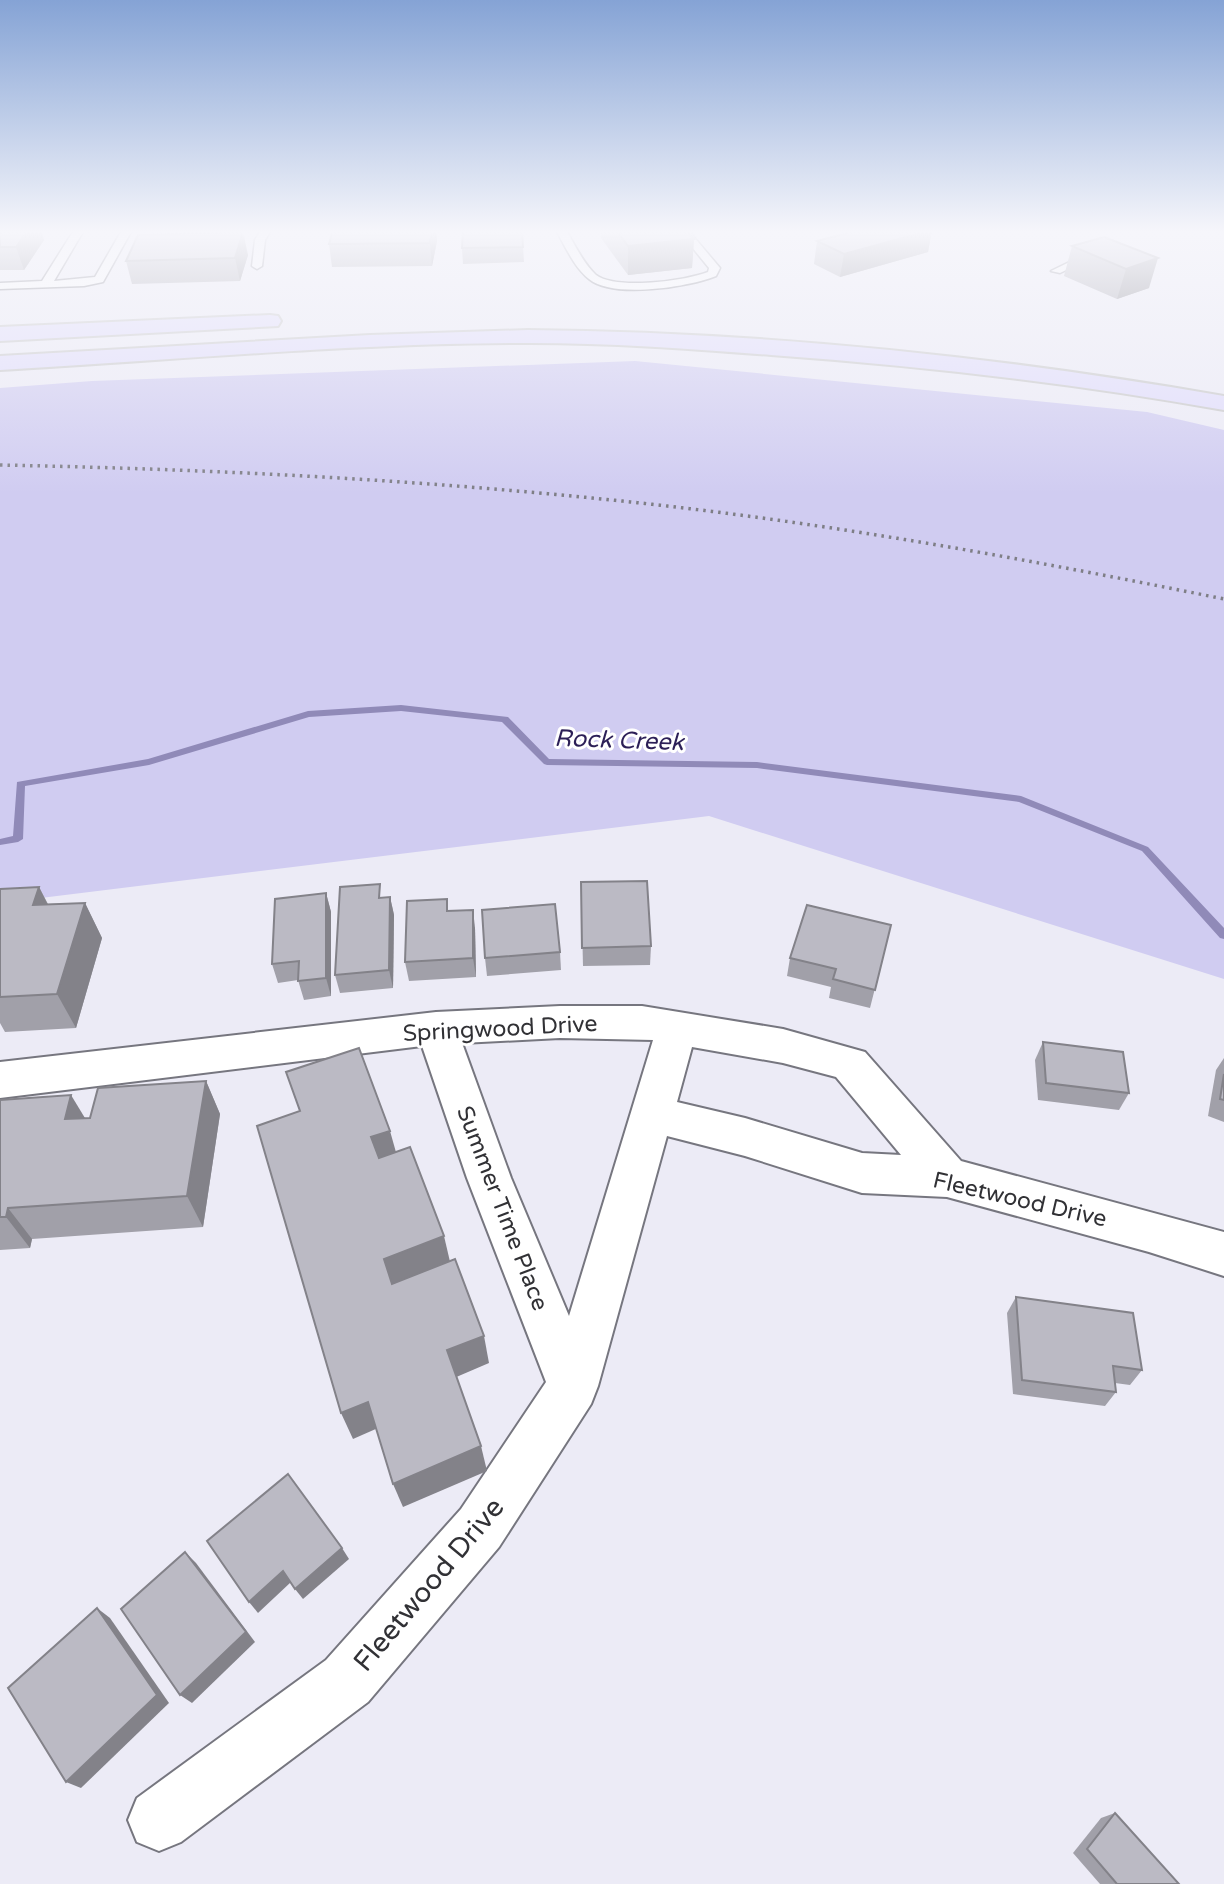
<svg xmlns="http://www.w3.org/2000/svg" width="1224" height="1884" viewBox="0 0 1224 1884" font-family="'Varela Round',sans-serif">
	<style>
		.green { fill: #d0ccf1 }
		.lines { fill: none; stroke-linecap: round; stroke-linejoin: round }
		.stream { fill: #908ab8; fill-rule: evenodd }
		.lane-casing { stroke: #76767f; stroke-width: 3 }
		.street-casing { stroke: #76767f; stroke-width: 4 }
		.primary-casing { stroke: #c9c9ca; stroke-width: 4 }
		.lane { fill: #fff; fill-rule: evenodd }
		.street { fill: #fff; fill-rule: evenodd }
		.primary { fill: #e0dcfb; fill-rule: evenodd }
		.rail { stroke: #7e7e85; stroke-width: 3.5; stroke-dasharray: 2.5 5; stroke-linecap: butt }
		.wall { fill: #a1a0a9 }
		.shaded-wall { fill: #838289 }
		.building { fill: #bbbac4; stroke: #838289; stroke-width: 2 }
		.labels { text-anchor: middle; stroke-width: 6; stroke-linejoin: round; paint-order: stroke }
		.street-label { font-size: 23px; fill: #313135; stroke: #fff }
		.water-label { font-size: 24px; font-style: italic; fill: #2c1f57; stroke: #fff }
		.near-street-label { font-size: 28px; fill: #313135; stroke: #fff }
	</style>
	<rect width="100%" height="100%" fill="#ecebf6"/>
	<polygon class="green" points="635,361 1147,412 1224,430 1224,979 709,816 0,903 0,388 92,381"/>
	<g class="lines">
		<polygon class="stream" points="401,705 508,717 549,759 757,762 1021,796 1148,847 1224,928 1224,939 1220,938 1142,851 1019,802 757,768 547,765 544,764 502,722 401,711 309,717 149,765 25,786 23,839 18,842 0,845 0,839 13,836 17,782 148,759 308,711"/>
		<defs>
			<g id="lane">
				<polygon points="74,230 84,230 54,281 95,277 122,230 132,230 103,282 84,286 0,289 0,283 42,281"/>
				<polygon points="261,230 271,230 265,240 262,266 257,269 252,266 255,240"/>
				<path d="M556,230H566C575,245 583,263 596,275C616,290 685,281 708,272L709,268L678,230H688L720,268L716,276C689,287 613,299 589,279C574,267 565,246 556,230Z"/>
				<polygon points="1088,253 1097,255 1060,273 1051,271"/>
			</g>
			<path id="street" d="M560,1006H642L783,1029L865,1052L961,1161L1224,1232V1276L1149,1252L947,1197L862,1193L745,1156L667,1136L598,1386L591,1404L499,1547L368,1702L181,1842L159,1851L137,1842L128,1820L137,1798L326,1660L461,1509L546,1382L467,1178L422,1046L0,1098V1062L436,1012ZM560,1038L653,1040L569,1316L511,1178L462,1043ZM692,1047L783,1063L836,1077L901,1155L862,1153L745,1118L677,1102Z"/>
			<g id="primary">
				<polygon points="270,315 278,316 281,321 278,326 0,341 0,327"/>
				<path d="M528,330C761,332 995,356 1224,396V410C1074,383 923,366 771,355C691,349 611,343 530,343C353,343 177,360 0,370V356L370,335Z"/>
			</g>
		</defs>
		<use href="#lane" class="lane-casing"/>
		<use href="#street" class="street-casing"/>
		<use href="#primary" class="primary-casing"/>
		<use href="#lane" class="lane"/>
		<use href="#street" class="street"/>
		<use href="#primary" class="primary"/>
		<path class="rail" d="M0,465C205,469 409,479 612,500C818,521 1022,558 1224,599"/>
	</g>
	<g class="wall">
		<polygon points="0,230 44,240 24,270 0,270"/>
		<polygon points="333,230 436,230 437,241 432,266 332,267 329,244"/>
		<polygon points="522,230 524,262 463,264 462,248"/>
		<polygon points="601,230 686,230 694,239 692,268 628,275 601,238"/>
		<polygon points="932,230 928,252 840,277 814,264 817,241"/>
		<polygon points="1104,237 1149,288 1117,299 1064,276 1072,246"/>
		<polygon points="248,255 240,281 132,284 126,261"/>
		<polygon points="581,882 651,946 650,965 583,966"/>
		<polygon points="39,887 48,904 85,903 102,938 76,1028 5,1032 0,1023 0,889"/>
		<polygon points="326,893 331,912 331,996 304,1000 298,980 278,983 272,964"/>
		<polygon points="382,897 390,897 394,915 393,988 340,993 335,975"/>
		<polygon points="449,911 475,928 476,977 409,981 405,962"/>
		<polygon points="891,925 870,1008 829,998 831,987 787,976 790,958"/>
		<polygon points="560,952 561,970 487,976 485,958"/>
		<polygon points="1043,1042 1129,1093 1119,1110 1038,1100 1035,1060"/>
		<polygon points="1224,1058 1224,1122 1208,1116 1216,1070"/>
		<polygon points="206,1081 220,1114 203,1227 32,1239 30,1248 0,1250 0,1100 85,1118 90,1118"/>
		<polygon points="1016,1297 1142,1370 1130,1385 1115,1383 1116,1392 1105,1406 1013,1394 1007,1313"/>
		<polygon points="1115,1813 1179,1884 1100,1884 1073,1853 1101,1818"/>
	</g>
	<g class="shaded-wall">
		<polygon points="28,230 41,230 44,240 24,270 16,247"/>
		<polygon points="432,230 436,230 437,241 432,266 430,243"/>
		<polygon points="932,230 928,252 840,277 844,254"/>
		<polygon points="243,232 248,255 240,281 235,258"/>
		<polygon points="694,239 692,268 628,275 628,246"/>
		<polygon points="1158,258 1149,288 1117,299 1126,269"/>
		<polygon points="39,887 57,923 33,905"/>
		<polygon points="326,893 331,912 331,996 326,978"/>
		<polygon points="390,897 394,915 393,988 389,970"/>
		<polygon points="85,903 102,938 76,1028 57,994"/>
		<polygon points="473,910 475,928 476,977 473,958"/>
		<polygon points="206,1081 220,1114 203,1227 187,1196"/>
		<polygon points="71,1095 91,1128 65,1119"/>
		<polygon points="390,1131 399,1163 380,1170 371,1137"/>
		<polygon points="8,1208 32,1239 30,1248 6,1217"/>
		<polygon points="444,1236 451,1266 393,1288 384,1259"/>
		<polygon points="484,1336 489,1363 454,1378 447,1350"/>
		<polygon points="368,1402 378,1428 353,1439 341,1413"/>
		<polygon points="481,1446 487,1471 403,1507 393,1484"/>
		<polygon points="342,1548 349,1559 303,1599 295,1589"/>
		<polygon points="185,1552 196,1563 255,1642 192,1703 180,1695"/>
		<polygon points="283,1571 291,1582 258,1613 249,1602"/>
		<polygon points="97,1608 110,1618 169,1703 81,1788 66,1782"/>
	</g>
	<g class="building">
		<polygon points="0,230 28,230 16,247 0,247"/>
		<polygon points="333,230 432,230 430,243 329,244"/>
		<polygon points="463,230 522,230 523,247 462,248"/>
		<polygon points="616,230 686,230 694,239 628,246"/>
		<polygon points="859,230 932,230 844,254 817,241"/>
		<polygon points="243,232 235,258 126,261 138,235"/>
		<polygon points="1104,237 1158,258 1126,269 1072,246"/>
		<polygon points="647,881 651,946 582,948 581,882"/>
		<polygon points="380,884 379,898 390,897 389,970 335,975 340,887"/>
		<polygon points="39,887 33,905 85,903 57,994 0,997 0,889"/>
		<polygon points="326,893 326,978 298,981 299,961 272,964 275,899"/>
		<polygon points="447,899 447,911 473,910 473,958 405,962 407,901"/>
		<polygon points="555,904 560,952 485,958 482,910"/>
		<polygon points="807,905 891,925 875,990 833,979 836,969 790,958"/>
		<polygon points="1043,1042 1123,1052 1129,1093 1046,1083"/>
		<polygon points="359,1048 390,1131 371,1137 379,1158 410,1147 444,1236 384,1259 392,1284 455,1259 484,1336 447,1350 481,1446 393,1484 368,1402 341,1413 257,1126 300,1111 286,1072"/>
		<polygon points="1224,1074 1224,1100 1220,1099"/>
		<polygon points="206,1081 187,1196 8,1208 6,1217 0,1217 0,1100 71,1095 65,1119 90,1118 98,1088"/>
		<polygon points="1016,1297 1133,1313 1142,1370 1113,1366 1116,1392 1022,1380"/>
		<polygon points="288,1474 342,1548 295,1589 283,1571 249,1602 207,1541"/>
		<polygon points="185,1552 246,1632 180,1695 121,1609"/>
		<polygon points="97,1608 157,1695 66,1782 8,1688"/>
		<polygon points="1115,1813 1179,1884 1117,1884 1087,1849"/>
	</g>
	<linearGradient id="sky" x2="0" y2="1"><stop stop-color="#85a3d5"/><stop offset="0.47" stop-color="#f6f6fb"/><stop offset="1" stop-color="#f6f6fb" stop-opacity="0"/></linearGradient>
	<rect width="1224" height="494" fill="url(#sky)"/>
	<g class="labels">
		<g class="street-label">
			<text transform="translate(500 1028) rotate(-3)" y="8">Springwood Drive</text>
			<text transform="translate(1020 1199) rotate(13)" y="8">Fleetwood Drive</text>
			<text transform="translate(503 1208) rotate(69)" y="8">Summer Time Place</text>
		</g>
		<g class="water-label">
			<text transform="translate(619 740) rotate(2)" y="8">Rock Creek</text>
		</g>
		<g class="near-street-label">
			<text transform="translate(428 1584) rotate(-50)" y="10">Fleetwood Drive</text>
		</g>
	</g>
</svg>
